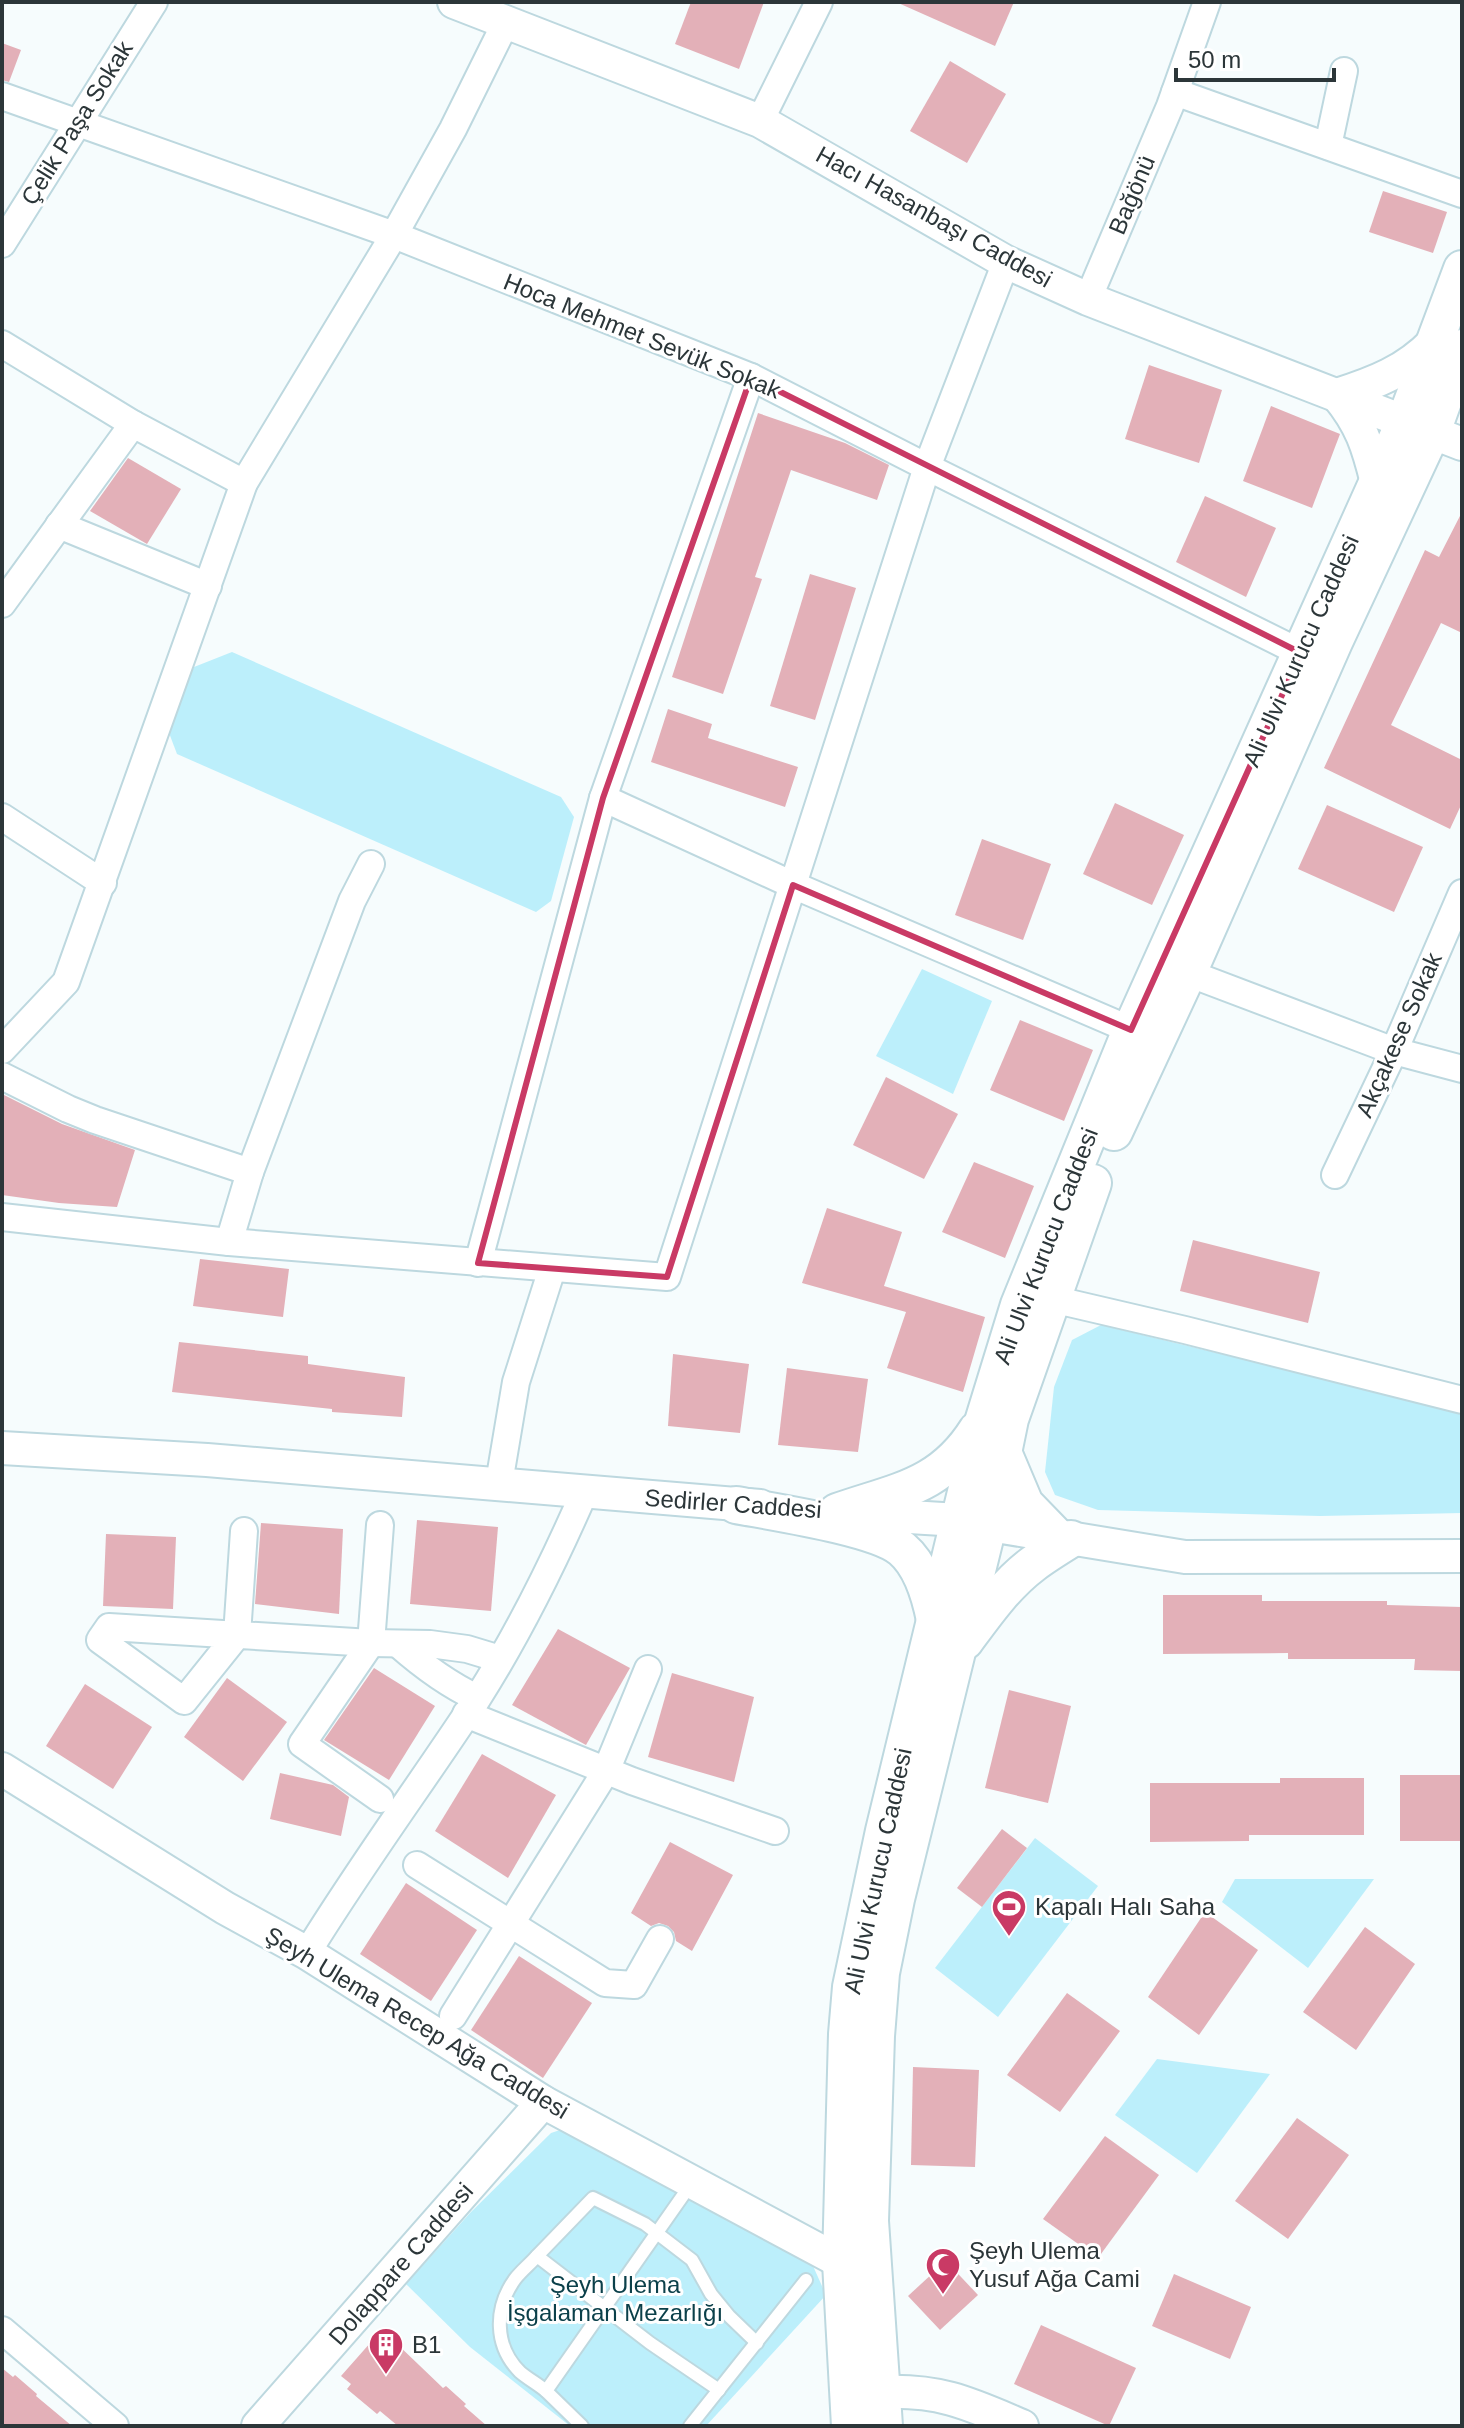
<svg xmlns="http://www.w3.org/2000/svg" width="1464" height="2428" viewBox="0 0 1464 2428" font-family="Arial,sans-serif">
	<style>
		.green { fill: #bceffb }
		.building { fill: #e3b0b8 }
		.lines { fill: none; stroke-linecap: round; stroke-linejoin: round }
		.service-casing { stroke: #bdd8df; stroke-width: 16 }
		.minor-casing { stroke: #bdd8df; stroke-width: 30 }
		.tertiary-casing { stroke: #bdd8df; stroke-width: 36 }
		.secondary-casing { stroke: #bdd8df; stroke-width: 40 }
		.service { stroke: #fff; stroke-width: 12 }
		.minor { stroke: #fff; stroke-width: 26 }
		.tertiary { stroke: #fff; stroke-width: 32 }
		.secondary { stroke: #fff; stroke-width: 36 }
		.marked { fill: none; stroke: #c93a65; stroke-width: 6; stroke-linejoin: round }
		.labels { text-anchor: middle; stroke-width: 6; stroke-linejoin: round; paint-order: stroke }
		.street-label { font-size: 24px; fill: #2c3639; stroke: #fff }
		.poi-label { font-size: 24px; fill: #2c3639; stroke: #fff; text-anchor: start }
		.park-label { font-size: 24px; fill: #0b404a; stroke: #fff }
	</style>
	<rect width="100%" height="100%" fill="#f6fcfd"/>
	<g class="green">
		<polygon points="232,652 561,797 574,817 551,901 536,912 177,754 166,725 194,667"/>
		<polygon points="922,969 992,1001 953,1094 876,1056"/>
		<polygon points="1101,1325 1462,1412 1462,1513 1320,1516 1098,1510 1055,1495 1045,1472 1054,1387 1072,1340"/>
		<polygon points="1035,1838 1098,1886 998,2017 935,1968"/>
		<polygon points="1235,1879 1374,1879 1308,1968 1222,1902"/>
		<polygon points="1157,2059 1270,2074 1197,2173 1115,2115"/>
		<polygon points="563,2129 809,2257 826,2295 706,2426 570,2426 470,2347 406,2284 470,2213 551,2133"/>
	</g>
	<g class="building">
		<polygon points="691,2 764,2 739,69 675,44"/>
		<polygon points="896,2 1014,2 995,46"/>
		<polygon points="2,43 21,50 9,82 2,80"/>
		<polygon points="950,61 1006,94 967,163 910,131"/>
		<polygon points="1383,191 1447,212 1433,253 1369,232"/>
		<polygon points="1149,365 1222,390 1199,463 1125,439"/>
		<polygon points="1271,406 1340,434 1312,508 1243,481"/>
		<polygon points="758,413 845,443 889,465 877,500 791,470 755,577 762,579 723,694 672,677"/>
		<polygon points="128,458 181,489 147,544 90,511"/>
		<polygon points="1205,496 1276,528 1246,597 1176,562"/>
		<polygon points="1462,512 1462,633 1441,623 1391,725 1462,760 1462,803 1450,829 1324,768 1425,550 1439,557"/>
		<polygon points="810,574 856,588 815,720 770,706"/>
		<polygon points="668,709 712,724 708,738 798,767 785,807 651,762"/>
		<polygon points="1115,803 1184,835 1152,905 1083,874"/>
		<polygon points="1327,805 1423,847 1394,912 1298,869"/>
		<polygon points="982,839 1051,864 1023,940 955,915"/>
		<polygon points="1020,1020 1093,1050 1064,1121 990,1090"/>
		<polygon points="886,1077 958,1114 924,1179 853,1145"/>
		<polygon points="2,1094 62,1124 135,1150 117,1207 59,1203 2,1195"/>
		<polygon points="974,1162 1034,1186 1005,1258 942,1232"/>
		<polygon points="827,1208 902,1232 884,1286 985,1317 963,1392 887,1368 906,1312 802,1283"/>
		<polygon points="1193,1240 1320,1272 1308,1323 1180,1291"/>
		<polygon points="200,1259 289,1269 283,1317 193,1306"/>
		<polygon points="179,1342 308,1356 308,1364 405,1377 402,1417 332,1412 332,1409 172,1392"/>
		<polygon points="673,1354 749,1364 740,1433 668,1426"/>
		<polygon points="787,1368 868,1379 858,1452 778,1445"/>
		<polygon points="417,1520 498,1527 491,1611 410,1604"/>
		<polygon points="261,1523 343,1529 339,1614 255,1604"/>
		<polygon points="106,1534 176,1537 173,1609 103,1606"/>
		<polygon points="1163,1595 1262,1595 1262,1601 1387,1601 1387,1605 1462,1607 1462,1671 1414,1670 1415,1659 1288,1659 1288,1653 1163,1654"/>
		<polygon points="558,1629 630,1668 586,1745 512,1705"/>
		<polygon points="374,1668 435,1706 389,1780 324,1740"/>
		<polygon points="672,1673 754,1697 734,1782 648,1757"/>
		<polygon points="227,1678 287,1722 243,1781 184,1737"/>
		<polygon points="85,1684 152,1727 113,1789 46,1746"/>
		<polygon points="1009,1690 1071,1706 1048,1803 985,1788"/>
		<polygon points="482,1754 556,1795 508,1878 435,1831"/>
		<polygon points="280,1773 333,1785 349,1797 341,1836 270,1819"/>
		<rect x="1400" y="1775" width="62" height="66"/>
		<polygon points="1280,1778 1364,1778 1364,1835 1249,1835 1249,1841 1150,1842 1150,1783 1280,1783"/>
		<polygon points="1002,1829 1027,1848 982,1907 957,1888"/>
		<polygon points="670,1842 733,1875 692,1951 676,1941 674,1932 668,1926 659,1923 651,1926 631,1913"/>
		<polygon points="406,1883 477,1930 431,2001 360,1954"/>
		<polygon points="1205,1912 1258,1950 1199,2035 1148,1997"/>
		<polygon points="1365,1927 1415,1964 1356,2050 1303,2012"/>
		<polygon points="519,1956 592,2003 543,2078 471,2030"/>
		<polygon points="1067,1993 1120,2031 1060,2112 1007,2075"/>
		<polygon points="913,2067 979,2070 975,2167 911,2165"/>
		<polygon points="1297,2118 1349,2155 1288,2239 1235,2201"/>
		<polygon points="1105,2136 1159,2175 1098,2258 1043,2219"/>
		<polygon points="946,2261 978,2295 940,2330 908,2296"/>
		<polygon points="1174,2274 1251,2307 1230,2359 1152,2326"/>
		<polygon points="1041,2325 1136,2368 1109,2426 1014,2384"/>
		<polygon points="379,2333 393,2346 395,2342 443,2388 446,2386 466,2404 464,2406 487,2426 398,2426 380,2411 377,2414 347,2389 351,2384 341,2376"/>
		<polygon points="2,2368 13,2377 15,2375 37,2394 36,2396 72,2426 2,2426"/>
	</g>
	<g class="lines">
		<defs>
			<g id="service">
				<polyline points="537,2256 593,2198 645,2224 692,2260 711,2294 729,2316 757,2343"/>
				<path d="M546,2391C538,2384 528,2379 520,2372C494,2346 494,2308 515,2279C521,2271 530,2264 537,2256L650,2343L719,2390"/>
				<polyline points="582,2426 546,2391 691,2184"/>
				<polyline points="690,2426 806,2280"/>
			</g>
			<g id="minor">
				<polyline points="1175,92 1462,194"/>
				<polyline points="2,96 394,235 751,377 927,467 1301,653"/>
				<polyline points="760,121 819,2"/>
				<polyline points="1328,146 1344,71"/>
				<polyline points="2,244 154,2"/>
				<polyline points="1088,299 1170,106 1207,2"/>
				<polyline points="2,344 133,424 244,483"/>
				<polyline points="59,525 208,586"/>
				<polyline points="2,604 133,424"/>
				<polyline points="603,798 793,885 1131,1030"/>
				<polyline points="2,817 103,883"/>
				<polyline points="1188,973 1394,1051 1462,1069"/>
				<polyline points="2,1050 66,982 244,483 394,235 453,129 507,20"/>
				<polyline points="2,1076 68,1109 95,1120 250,1172"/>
				<polyline points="1335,1175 1394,1051 1462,893"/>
				<polyline points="2,1217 229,1242 667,1277 927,467 1006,262"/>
				<polyline points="229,1242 250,1172 352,901 371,864"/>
				<polyline points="478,1263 603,798 751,377"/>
				<polyline points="1052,1299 1185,1330 1462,1400"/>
				<polyline points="499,1483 516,1382 552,1269"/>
				<polyline points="380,1525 371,1643 302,1744 380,1799"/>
				<polyline points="244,1531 237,1635 184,1701 100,1640 109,1627 371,1643 430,1644 467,1649 500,1659"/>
				<path d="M398,1644C423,1666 447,1684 477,1698"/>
				<polyline points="466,1714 632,1781 775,1831"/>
				<polyline points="417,1865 605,1983 634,1985 660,1939"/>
				<path d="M307,1953C361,1865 421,1784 477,1699C519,1633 553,1564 584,1493"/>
				<polyline points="453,2016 606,1771 648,1669"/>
				<polyline points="2,2330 115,2426"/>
			</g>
			<g id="tertiary">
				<polyline points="454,2 760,121 1006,262 1088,299 1462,444"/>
				<path d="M1377,483C1368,446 1361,424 1337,395C1375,383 1406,371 1434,342"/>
				<polyline points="2,1448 207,1460 760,1506"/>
				<polyline points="843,1513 959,1520 1185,1557 1462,1556"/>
				<polyline points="2,1769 225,1908 307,1953 543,2102 841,2262"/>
				<path d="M884,2392C942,2390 970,2404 1022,2426"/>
				<polyline points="258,2426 543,2102"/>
			</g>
			<g id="secondary">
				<polyline points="1114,1132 1188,973 1334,642 1432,432 1462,348"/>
				<polyline points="1003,1452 1025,1504 1057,1537"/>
				<path d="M736,1505C773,1512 876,1527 902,1549C922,1566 930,1595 935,1620"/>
				<path d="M837,1512C897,1491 941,1487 977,1430"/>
				<path d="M965,1641C985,1614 1005,1585 1033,1564C1045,1555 1058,1547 1071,1539"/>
				<polyline points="850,2426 841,2262 847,2034 851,1987 884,1831 983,1422 1019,1305 1131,1030 1405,421 1462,269"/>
				<polyline points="884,2426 870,2221 876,2036 881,1973 896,1899 988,1526 1010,1419 1093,1183"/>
			</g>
		</defs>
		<use href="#service" class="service-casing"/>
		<use href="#minor" class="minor-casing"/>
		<use href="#tertiary" class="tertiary-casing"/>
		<use href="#secondary" class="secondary-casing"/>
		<use href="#service" class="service"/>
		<use href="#minor" class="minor"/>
		<use href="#tertiary" class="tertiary"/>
		<use href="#secondary" class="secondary"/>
	</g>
	<path class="marked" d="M751,377L1301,653L1131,1030L793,885L667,1277L478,1263L603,798Z"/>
	<defs>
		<symbol id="stadium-pin" viewBox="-11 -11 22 30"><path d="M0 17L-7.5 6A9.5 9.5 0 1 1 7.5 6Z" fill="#c93a65" stroke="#fff"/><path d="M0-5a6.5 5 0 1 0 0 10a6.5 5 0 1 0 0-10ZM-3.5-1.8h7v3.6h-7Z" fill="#fff"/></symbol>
		<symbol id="mosque-pin" viewBox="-11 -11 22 30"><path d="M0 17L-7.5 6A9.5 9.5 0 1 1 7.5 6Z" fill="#c93a65" stroke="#fff"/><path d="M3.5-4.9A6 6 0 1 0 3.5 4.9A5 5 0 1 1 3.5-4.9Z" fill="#fff"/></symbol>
		<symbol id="building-pin" viewBox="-11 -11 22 30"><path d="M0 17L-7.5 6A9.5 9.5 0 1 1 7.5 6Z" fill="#c93a65" stroke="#fff"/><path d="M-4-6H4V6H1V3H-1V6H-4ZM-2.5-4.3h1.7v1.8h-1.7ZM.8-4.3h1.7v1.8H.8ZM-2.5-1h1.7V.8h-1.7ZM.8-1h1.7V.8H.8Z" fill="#fff"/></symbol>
	</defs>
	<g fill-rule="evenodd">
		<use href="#stadium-pin" x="989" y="1887" width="40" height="54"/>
		<use href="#mosque-pin" x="923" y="2245" width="40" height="54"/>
		<use href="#building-pin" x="366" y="2325" width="40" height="54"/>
	</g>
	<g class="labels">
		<g class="street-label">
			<text transform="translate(77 123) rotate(-58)" y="8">Çelik Paşa Sokak</text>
			<text transform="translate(1132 195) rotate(-67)" y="8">Bağönü</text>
			<text transform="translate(934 217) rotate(29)" y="8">Hacı Hasanbaşı Caddesi</text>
			<text transform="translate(642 336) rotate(22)" y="8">Hoca Mehmet Sevük Sokak</text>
			<text transform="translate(1301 651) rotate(-66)" y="8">Ali Ulvi Kurucu Caddesi</text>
			<text transform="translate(1399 1035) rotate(-66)" y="8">Akçakese Sokak</text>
			<text transform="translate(1046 1246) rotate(-69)" y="8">Ali Ulvi Kurucu Caddesi</text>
			<text transform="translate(733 1504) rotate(4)" y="8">Sedirler Caddesi</text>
			<text transform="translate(878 1871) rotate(-78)" y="8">Ali Ulvi Kurucu Caddesi</text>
			<text transform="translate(417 2023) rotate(31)" y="8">Şeyh Ulema Recep Ağa Caddesi</text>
			<text transform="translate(401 2264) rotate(-49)" y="8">Dolappare Caddesi</text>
		</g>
		<g class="poi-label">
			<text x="1035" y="1915">Kapalı Halı Saha</text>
			<text x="969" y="2259">Şeyh Ulema<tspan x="969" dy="28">Yusuf Ağa Cami</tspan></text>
			<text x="412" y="2353">B1</text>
		</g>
		<g class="park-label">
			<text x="615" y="2293">Şeyh Ulema<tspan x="615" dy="28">İşgalaman Mezarlığı</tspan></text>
		</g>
	</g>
	<rect width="1464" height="2428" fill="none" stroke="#2c3639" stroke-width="8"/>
	<path d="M1176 68v12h158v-12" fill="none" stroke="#2c3639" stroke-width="4"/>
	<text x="1188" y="68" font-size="24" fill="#2c3639" stroke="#ffffff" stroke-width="6" paint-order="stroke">50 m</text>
</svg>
